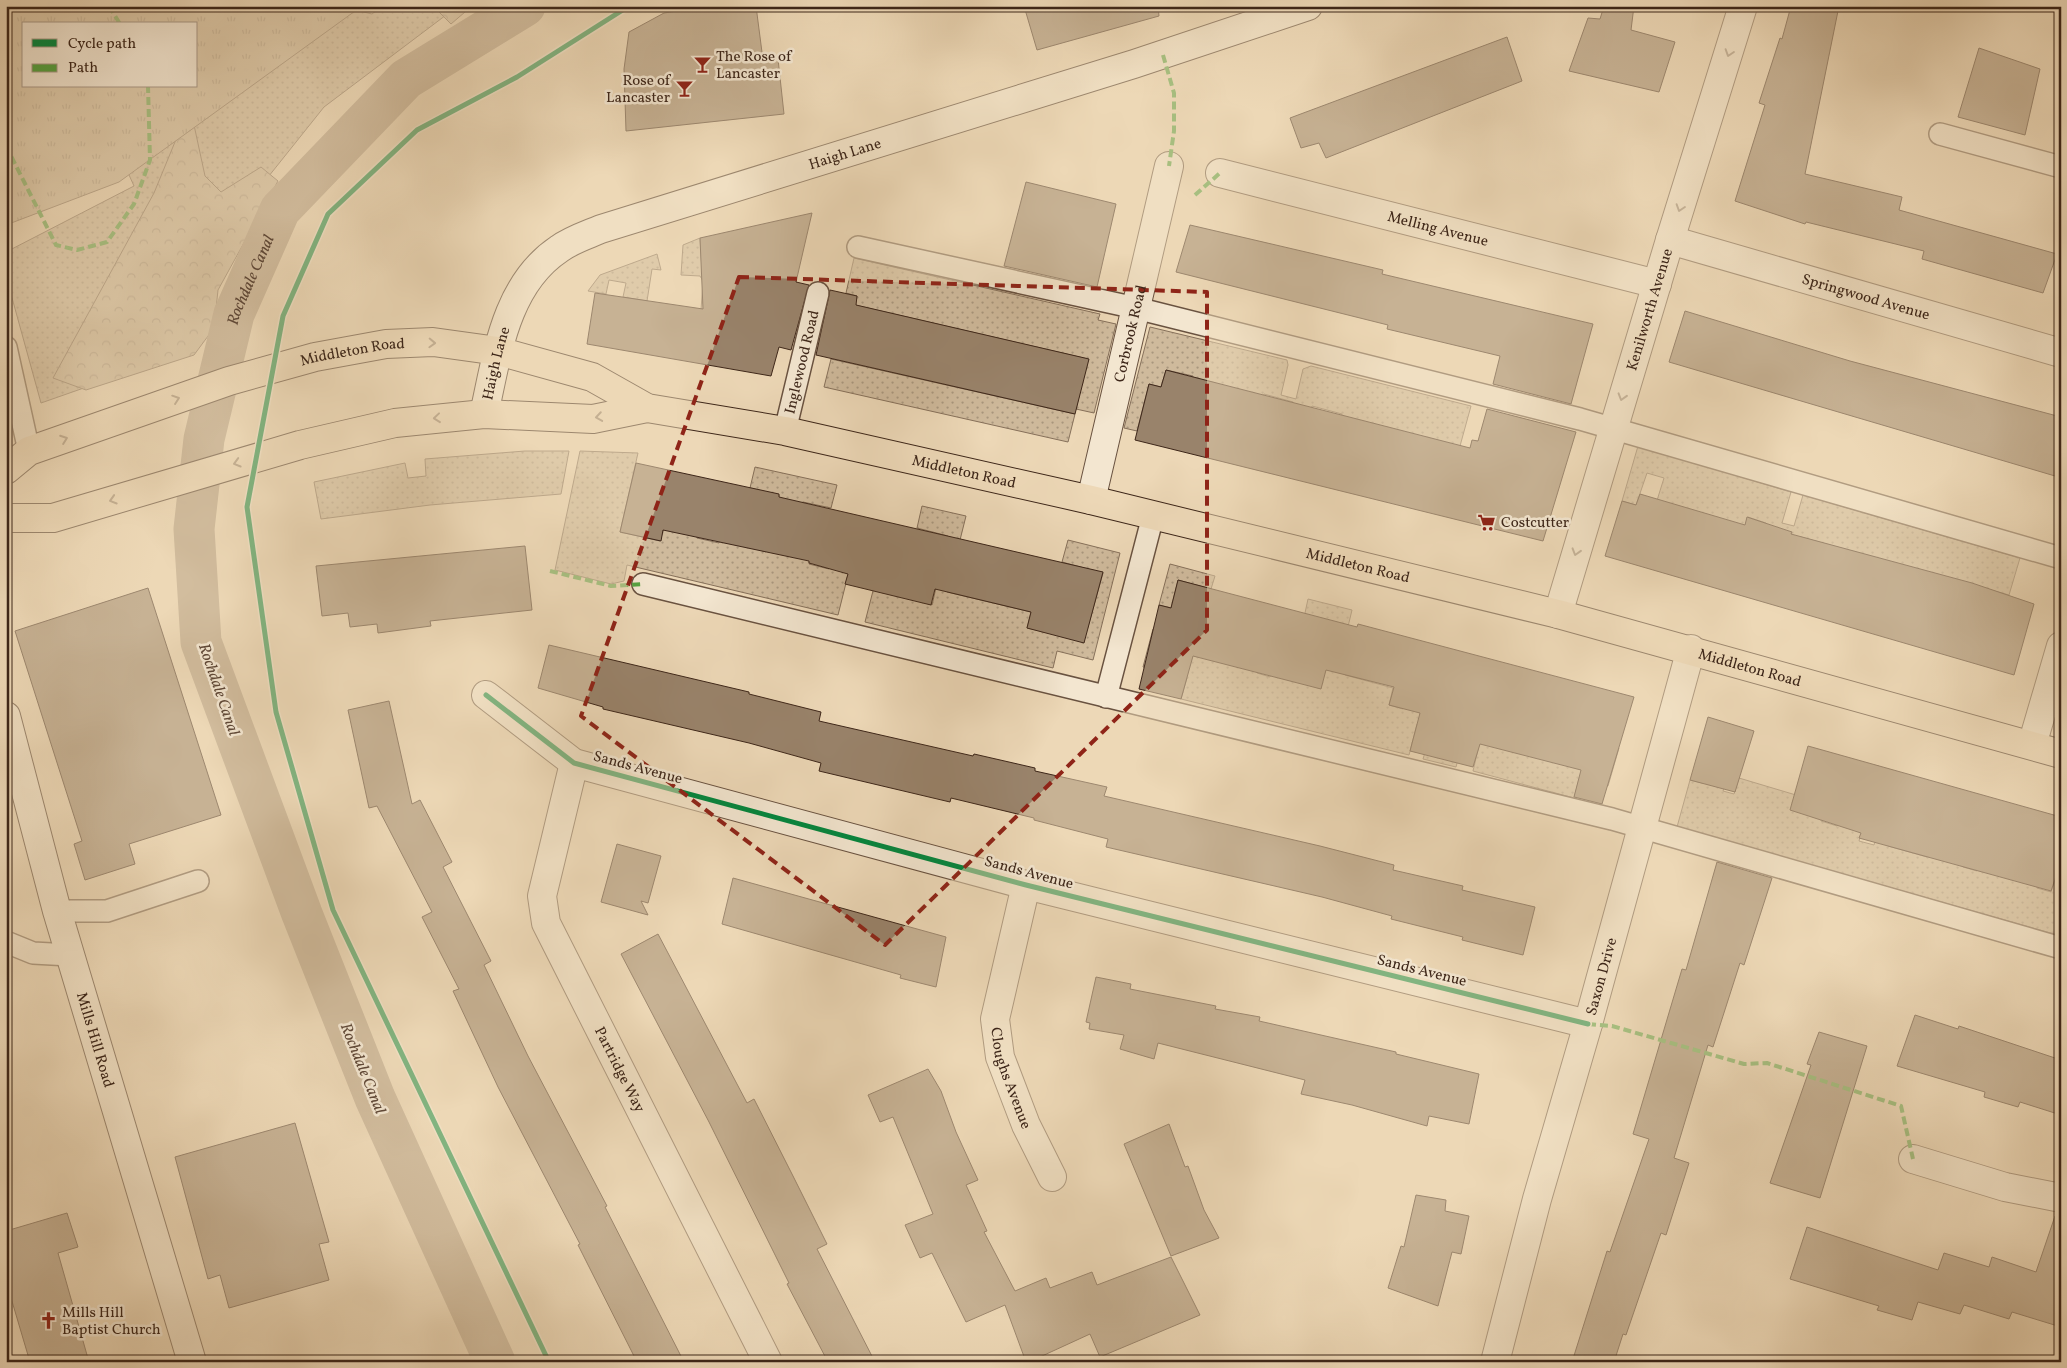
<svg xmlns="http://www.w3.org/2000/svg" width="2067" height="1368" viewBox="0 0 2067 1368" font-family="Vollkorn,serif">
	<style>
		.grass { fill: url(#grass-dots); stroke: #86705a }
		.forest { fill: url(#forest-crowns); stroke: #86705a }
		.park { fill: url(#park-tufts); stroke: #86705a; fill-rule: evenodd }
		.lines { fill: none; stroke-linecap: round; stroke-linejoin: round }
		.canal { stroke: #b19b81; stroke-width: 41 }
		.building { fill: #99836b; stroke: #3d2619 }
		.lane-casing { stroke: #695240; stroke-width: 24 }
		.street-casing { stroke: #695240; stroke-width: 30 }
		.secondary-casing { stroke: #3d2619; stroke-width: 30 }
		.primary-casing { stroke: #3d2619; stroke-width: 30 }
		.lane { stroke: #f3e6d0; stroke-width: 21 }
		.street { stroke: #f3e6d0; stroke-width: 28 }
		.secondary { stroke: #f3e6d0; stroke-width: 28 }
		.primary { stroke: #edd8b7; stroke-width: 28 }
		.quiet { stroke: #54a340; stroke-width: 4; stroke-dasharray: 8 4; stroke-linecap: butt }
		.cycleway-casing { stroke: #f3e6d0; stroke-width: 8 }
		.cycleway { stroke: #00873e; stroke-width: 5 }
		.oneway { stroke: #988674 }
		.oneway2 { stroke: #957f68 }
		.marked { fill: none; stroke: #8f2418; stroke-width: 4; stroke-dasharray: 10 6; stroke-linejoin: round }
		.labels { text-anchor: middle; stroke-width: 5; stroke-linejoin: round; paint-order: stroke }
		.poi-label { font-size: 15px; fill: #3d2619; stroke: #f3e6d0; text-anchor: start }
		.street-label { font-size: 15px; fill: #3d2619; stroke: #f3e6d0 }
		.water-label { font-size: 16px; font-style: italic; fill: #604938; stroke: #f3e6d0 }
	</style>
	<defs>
		<pattern id="grass-dots" width="8" height="8" patternUnits="userSpaceOnUse" patternTransform="scale(1.25)"><rect width="8" height="8" fill="#cfba9c"/><path d="M2 2h.1M6 6h.1" fill="none" stroke="#a9977e" stroke-width="1.8" stroke-linecap="round"/></pattern>
		<pattern id="forest-crowns" width="20" height="18" patternUnits="userSpaceOnUse" patternTransform="scale(1.25)"><rect width="20" height="18" fill="#cfba9c"/><path d="M2 6a3 3 0 1 1 6 0M12 15a3 3 0 1 1 6 0" fill="none" stroke="#a9977e"/></pattern>
		<pattern id="park-tufts" width="24" height="20" patternUnits="userSpaceOnUse" patternTransform="scale(1.25)"><rect width="24" height="20" fill="#cfba9c"/><path d="M3 7l-1-3M5 7V3M7 7l1-3M15 17l-1-3M17 17v-4M19 17l1-3" fill="none" stroke="#a9977e"/></pattern>
	</defs>
	<rect width="100%" height="100%" fill="#edd8b7"/>
	<filter id="stains"><feTurbulence type="fractalNoise" baseFrequency=".004" numOctaves="4"/><feColorMatrix values="0 0 0 0 .2 0 0 0 0 .09 0 0 0 0 .02 0 0 0 .5 -.17"/></filter>
	<radialGradient id="worn" r=".72"><stop offset=".6" stop-color="#630" stop-opacity="0"/><stop offset="1" stop-color="#630" stop-opacity=".3"/></radialGradient>
	<g class="grass">
		<polygon points="339,6 372,14 382,6 458,6 324,107 221,236 158,362 41,403 6,276 6,252 134,186 89,86 196,86 196,24"/>
		<polygon points="700,238 702,270 736,316 701,310 703,281 700,276 681,275 683,245"/>
		<polygon points="657,254 661,270 652,269 647,301 623,297 626,283 609,280 606,294 588,291 600,275"/>
		<polygon points="854,258 1100,314 1098,320 1116,324 1094,413 1076,409 1088,359 855,305 857,296 846,293"/>
		<polygon points="1150,327 1287,360 1288,365 1281,395 1296,399 1303,369 1311,366 1471,406 1460,446 1337,433 1342,414 1312,406 1307,424 1288,420 1293,402 1264,394 1259,412 1189,395 1193,376 1166,370 1161,387 1149,384 1137,431 1124,428"/>
		<polygon points="831,359 1075,414 1068,442 824,387"/>
		<polygon points="1638,446 1791,492 1782,523 1794,526 1803,495 2020,558 2009,595 1801,537 1761,540 1766,523 1748,517 1742,536 1654,510 1664,478 1647,473 1636,505 1622,501"/>
		<polygon points="525,451 569,451 561,494 430,505 321,519 314,482 405,463 408,478 426,476 425,459"/>
		<polygon points="580,451 638,453 620,532 660,541 665,524 698,531 697,538 719,543 720,537 766,552 779,495 750,488 755,467 837,485 831,508 803,502 791,553 810,557 809,564 829,569 831,563 850,567 838,615 627,565 624,581 611,584 555,570"/>
		<polygon points="922,506 966,516 947,592 1031,612 1027,628 1045,632 1088,627 1103,573 1062,562 1068,540 1120,553 1093,660 1057,651 1053,668 865,622 874,587 932,605 948,536 917,528"/>
		<polygon points="1170,564 1215,576 1211,589 1178,580 1171,608 1159,605"/>
		<polygon points="1308,599 1352,610 1345,639 1353,641 1345,675 1393,688 1389,705 1403,709 1408,692 1619,748 1608,786 1579,779 1574,798 1473,771 1481,737 1465,733 1456,767 1423,759 1432,729 1417,724 1409,755 1181,699 1187,678 1143,667 1153,629 1262,656 1257,673 1270,677 1275,659 1305,613"/>
		<polygon points="1874,765 1879,766 1859,841 1874,845 1880,823 1888,846 1927,857 1933,839 1968,849 1963,867 1977,871 1982,853 2042,870 2037,888 2051,892 2057,875 2061,876 2061,936 1677,827 1690,780 1702,783 1728,776 1723,791 1734,794 1739,778 1826,804 1821,821 1837,826 1842,808 1860,813"/>
	</g>
	<g class="forest">
		<polygon points="433,6 472,6 451,24"/>
		<polygon points="194,125 205,176 221,192 261,167 278,181 218,290 214,328 194,355 86,390 53,378 154,193 177,137"/>
	</g>
	<path class="park" d="M6,6H362L119,182L6,225ZM24,24H196V86H24Z"/>
	<g class="lines">
		<path class="canal" id="s1" d="M495,1362L375,1098L302,914L201,642L194,529L204,439L234,314L280,210L406,79L525,6"/>
	</g>
	<g class="building">
		<polygon points="708,6 756,6 763,60 778,59 784,114 626,131 624,69 629,32 664,13"/>
		<polygon points="1024,6 1158,6 1159,16 1037,50"/>
		<polygon points="1604,6 1634,6 1631,30 1675,42 1659,92 1569,71 1588,18 1600,19"/>
		<polygon points="1791,6 1839,6 1805,174 1902,197 1899,210 2057,254 2043,293 1922,259 1924,251 1806,222 1805,224 1735,201 1765,105 1759,103 1780,38 1782,39"/>
		<polygon points="1507,37 1522,81 1326,158 1319,143 1301,148 1290,118"/>
		<polygon points="1979,48 2040,69 2025,135 1958,117"/>
		<polygon points="1026,182 1116,204 1097,287 1004,266"/>
		<polygon points="812,213 796,282 809,285 791,350 779,347 771,376 587,344 595,293 703,309 700,238"/>
		<polygon points="1190,225 1383,270 1382,274 1593,324 1571,404 1493,384 1500,356 1387,329 1388,325 1176,272"/>
		<polygon points="830,290 857,296 856,305 1089,359 1075,414 816,355"/>
		<polygon points="1685,311 1850,361 2061,417 2061,456 2055,476 1669,362"/>
		<polygon points="1166,370 1470,448 1472,440 1478,441 1487,409 1576,432 1543,541 1135,440 1149,384 1161,387"/>
		<polygon points="636,463 779,494 779,497 1103,572 1084,643 1027,628 1031,612 935,589 931,605 845,584 848,574 809,563 809,561 663,530 661,541 620,532"/>
		<polygon points="1640,494 1745,525 1747,517 1792,532 1791,534 1972,583 2034,604 2014,675 1605,556 1622,501 1636,505"/>
		<polygon points="525,546 532,610 430,621 431,626 378,633 377,624 350,627 348,613 322,616 316,566"/>
		<polygon points="1178,580 1357,627 1358,624 1634,697 1602,804 1574,797 1581,770 1480,744 1473,767 1410,751 1420,713 1389,705 1394,687 1326,670 1321,689 1193,656 1181,699 1139,689 1159,605 1171,608"/>
		<polygon points="148,588 221,815 129,844 135,864 85,880 74,844 82,841 15,631"/>
		<polygon points="549,645 749,692 749,694 821,712 819,721 973,756 974,754 1035,768 1035,771 1107,787 1104,796 1320,846 1394,865 1393,870 1463,886 1462,890 1535,907 1523,955 1462,940 1463,937 1391,919 1392,916 1322,897 1106,847 1108,839 1034,820 1034,818 951,798 950,802 819,771 821,763 749,743 603,709 603,707 538,688"/>
		<polygon points="389,701 412,804 420,800 452,862 443,867 491,961 484,965 528,1056 607,1206 605,1207 684,1362 637,1362 578,1245 580,1244 498,1087 453,991 459,989 422,917 432,912 377,806 369,808 348,710"/>
		<polygon points="1708,717 1754,731 1735,792 1690,780"/>
		<polygon points="1808,746 2061,817 2061,862 2051,891 1859,838 1861,833 1790,810"/>
		<polygon points="617,844 661,856 648,903 641,901 648,915 601,902"/>
		<polygon points="1717,862 1772,878 1744,965 1740,963 1713,1047 1708,1045 1674,1158 1689,1163 1666,1235 1661,1233 1626,1335 1623,1334 1614,1362 1572,1362 1607,1251 1610,1252 1649,1139 1633,1134 1682,969 1686,970"/>
		<polygon points="733,878 946,937 936,987 900,978 901,975 722,924"/>
		<polygon points="658,934 747,1103 754,1099 793,1176 827,1244 817,1249 875,1362 828,1362 787,1284 789,1283 709,1122 621,954"/>
		<polygon points="1096,977 1131,984 1130,989 1216,1006 1215,1009 1260,1017 1259,1021 1396,1052 1396,1054 1479,1074 1469,1124 1429,1116 1427,1126 1352,1105 1301,1094 1305,1080 1158,1043 1154,1059 1120,1049 1124,1035 1089,1029 1090,1023 1086,1022"/>
		<polygon points="1915,1015 1958,1029 1959,1026 2061,1060 2061,1115 2020,1102 2018,1107 1984,1097 1985,1092 1897,1066"/>
		<polygon points="1819,1032 1867,1046 1820,1198 1770,1183 1811,1065 1807,1064"/>
		<polygon points="928,1069 941,1091 956,1132 978,1180 966,1185 987,1231 984,1232 1015,1291 1046,1278 1050,1288 1092,1272 1097,1285 1171,1257 1200,1315 1100,1357 1090,1334 1029,1362 1026,1362 1005,1305 966,1322 932,1253 920,1258 905,1225 933,1214 893,1117 880,1122 868,1095"/>
		<polygon points="295,1123 329,1242 319,1244 329,1280 229,1308 220,1275 208,1279 175,1157"/>
		<polygon points="1169,1124 1185,1167 1188,1166 1204,1210 1219,1238 1171,1256 1124,1144"/>
		<polygon points="1416,1195 1446,1200 1445,1211 1469,1216 1461,1254 1452,1252 1438,1306 1388,1288 1401,1246 1404,1247"/>
		<polygon points="67,1213 78,1247 58,1253 89,1362 30,1362 6,1281 6,1231"/>
		<polygon points="2055,1216 2061,1217 2061,1327 2012,1312 2009,1319 1964,1305 1960,1314 1918,1302 1912,1320 1877,1310 1879,1306 1790,1279 1807,1227 1938,1270 1944,1253 1989,1267 1992,1257 2036,1272"/>
	</g>
	<g class="lines">
		<defs>
			<g id="lane">
				<polyline points="1940,134 2061,167"/>
				<polyline points="858,247 1136,308 1580,419 2061,558"/>
				<polyline points="6,347 29,451"/>
				<path id="s2" d="M785,431L818,293"/>
				<polyline points="643,584 1612,819 2061,948"/>
				<polyline points="1106,697 1153,516"/>
				<polyline points="57,911 107,911 198,881"/>
				<polyline points="6,942 33,953 70,955"/>
			</g>
			<g id="street">
				<path id="s3" d="M1220,173L1657,284"/>
				<path id="s4" d="M1670,240L2061,353"/>
				<path id="s5" d="M1091,500L1169,166"/>
				<path id="s6" d="M1558,614L1670,240L1743,6"/>
				<polyline points="486,695 574,763 1026,885 1588,1024"/>
				<polyline points="2032,745 2061,646"/>
				<path id="s7" d="M574,763L542,896L546,923L768,1362"/>
				<path id="s8" d="M1026,885L995,1019L1000,1057L1026,1125L1052,1177"/>
				<polyline points="1913,1159 2005,1187 2061,1198"/>
				<path id="s9" d="M1495,1362L1537,1199L1588,1024L1691,649"/>
			</g>
			<g id="secondary">
				<path id="s10" d="M484,414C497,356 505,285 559,249C571,240 587,235 601,229L1134,64L1308,6"/>
				<path id="s11" d="M6,716L57,911L192,1362"/>
			</g>
			<g id="primary">
				<path id="s12" d="M6,470L29,451L229,381L315,357L386,344L433,342L498,351L592,377L647,408L785,431L1091,500L1558,614L2061,754"/>
				<polyline points="6,518 53,518 300,445 395,423 484,414 593,419 647,408"/>
			</g>
		</defs>
		<use href="#lane" class="lane-casing"/>
		<use href="#street" class="street-casing"/>
		<use href="#secondary" class="secondary-casing"/>
		<use href="#primary" class="primary-casing"/>
		<use href="#lane" class="lane"/>
		<use href="#street" class="street"/>
		<use href="#secondary" class="secondary"/>
		<use href="#primary" class="primary"/>
		<g class="quiet">
			<polyline points="109,6 120,24"/>
			<polyline points="1163,55 1174,93 1174,131 1169,166"/>
			<polyline points="6,146 56,245 77,250 107,242 134,204 150,160 148,86"/>
			<polyline points="1195,195 1220,173"/>
			<polyline points="550,571 611,586 643,584"/>
			<polyline points="1588,1024 1612,1026 1744,1064 1767,1063 1901,1106 1913,1159"/>
		</g>
		<defs>
			<g id="cycleway">
				<polyline points="486,695 574,763 1026,885 1588,1024"/>
				<polyline points="549,1362 333,910 276,712 247,507 283,316 328,214 417,130 517,77 629,6"/>
			</g>
		</defs>
		<use href="#cycleway" class="cycleway-casing"/>
		<use href="#cycleway" class="cycleway"/>
	</g>
	<defs><path id="oneway-chevron" d="M-2-3.5L2.5 0L-2 3.5" fill="none" stroke-width="1.6" stroke-linecap="round" stroke-linejoin="round" transform="scale(1.25)"/></defs>
	<g class="oneway">
		<use href="#oneway-chevron" transform="translate(1729 53) rotate(108)"/>
		<use href="#oneway-chevron" transform="translate(1680 208) rotate(108)"/>
		<use href="#oneway-chevron" transform="translate(1622 397) rotate(107)"/>
		<use href="#oneway-chevron" transform="translate(1576 552) rotate(107)"/>
	</g>
	<g class="oneway2">
		<use href="#oneway-chevron" transform="translate(432 343) rotate(2)"/>
		<use href="#oneway-chevron" transform="translate(176 399) rotate(-19)"/>
		<use href="#oneway-chevron" transform="translate(599 417) rotate(171)"/>
		<use href="#oneway-chevron" transform="translate(437 418) rotate(174)"/>
		<use href="#oneway-chevron" transform="translate(64 439) rotate(-20)"/>
		<use href="#oneway-chevron" transform="translate(237 463) rotate(164)"/>
		<use href="#oneway-chevron" transform="translate(113 500) rotate(163)"/>
	</g>
	<path d="M0 0H2067V1368H0ZM739,277L1207,292V630L885,945L581,716Z" fill="#edd8b7" fill-opacity=".55" fill-rule="evenodd"/>
	<path class="marked" d="M739,277L1207,292V630L885,945L581,716Z"/>
	<defs>
		<symbol id="bar-bare" viewBox="-9 -9 18 18"><path d="M-6-5H6L.8 .8V4.5H3.5V6h-7V4.5H-.8V.8Z" fill="#8f2418" stroke="#f3e6d0" stroke-width="2.5" paint-order="stroke"/></symbol>
		<symbol id="supermarket-bare" viewBox="-9 -9 18 18"><path d="M-6-5.5h2.5l.6 2H6L4.5 2H-2.5L-4.4-4H-6ZM-1.5 3.2a1.3 1.3 0 1 0 .1 0ZM3 3.2a1.3 1.3 0 1 0 .1 0Z" fill="#8f2418" stroke="#f3e6d0" stroke-width="2.5" paint-order="stroke"/></symbol>
		<symbol id="church-bare" viewBox="-9 -9 18 18"><path d="M-1.2-6h2.4v3.5h3.3v2.4h-3.3V6h-2.4V-.1h-3.3v-2.4h3.3Z" fill="#8f2418" stroke="#f3e6d0" stroke-width="2.5" paint-order="stroke"/></symbol>
	</defs>
	<g fill-rule="evenodd">
		<use href="#bar-bare" x="690" y="52" width="25" height="25"/>
		<use href="#bar-bare" x="672" y="76" width="25" height="25"/>
		<use href="#supermarket-bare" x="1474" y="510" width="25" height="25"/>
		<use href="#church-bare" x="36" y="1308" width="25" height="25"/>
	</g>
	<g class="labels">
		<g class="poi-label">
			<text x="716" y="61">The Rose of<tspan x="716" dy="17">Lancaster</tspan></text>
			<text x="670" y="85" text-anchor="end">Rose of<tspan x="670" dy="17">Lancaster</tspan></text>
			<text x="1501" y="527">Costcutter</text>
			<text x="62" y="1317">Mills Hill<tspan x="62" dy="17">Baptist Church</tspan></text>
		</g>
		<g class="street-label">
			<text dy="5" stroke="none"><textPath href="#s10" startOffset="488">Haigh Lane</textPath></text>
			<text dy="5" stroke="none"><textPath href="#s3" startOffset="225">Melling Avenue</textPath></text>
			<text dy="5" stroke="none"><textPath href="#s4" startOffset="204">Springwood Avenue</textPath></text>
			<text dy="5" stroke="none"><textPath href="#s6" startOffset="318">Kenilworth Avenue</textPath></text>
			<text dy="5" stroke="none"><textPath href="#s5" startOffset="171">Corbrook Road</textPath></text>
			<text dy="5" stroke="none"><textPath href="#s12" startOffset="369">Middleton Road</textPath></text>
			<text dy="5" stroke="none"><textPath href="#s2" startOffset="71">Inglewood Road</textPath></text>
			<text dy="5" stroke="none"><textPath href="#s10" startOffset="52">Haigh Lane</textPath></text>
			<text dy="5" stroke="none"><textPath href="#s12" startOffset="1000">Middleton Road</textPath></text>
			<text dy="5" stroke="none"><textPath href="#s12" startOffset="1405">Middleton Road</textPath></text>
			<text dy="5" stroke="none"><textPath href="#s12" startOffset="1810">Middleton Road</textPath></text>
			<text transform="translate(638 767) rotate(15)" y="5">Sands Avenue</text>
			<text transform="translate(1029 872) rotate(15)" y="5">Sands Avenue</text>
			<text transform="translate(1422 970) rotate(14)" y="5">Sands Avenue</text>
			<text dy="5" stroke="none"><textPath href="#s9" startOffset="400">Saxon Drive</textPath></text>
			<text dy="5" stroke="none"><textPath href="#s11" startOffset="336">Mills Hill Road</textPath></text>
			<text dy="5" stroke="none"><textPath href="#s7" startOffset="328">Partridge Way</textPath></text>
			<text dy="5" stroke="none"><textPath href="#s8" startOffset="199">Cloughs Avenue</textPath></text>
		</g>
		<g class="water-label">
			<text dy="6" stroke="none"><textPath href="#s1" startOffset="1148">Rochdale Canal</textPath></text>
			<text transform="translate(220 689) rotate(71)" y="6">Rochdale Canal</text>
			<text transform="translate(364 1068) rotate(68)" y="6">Rochdale Canal</text>
		</g>
	</g>
	<rect width="2067" height="1368" fill="none" stroke="#edd8b7" stroke-width="25"/>
	<rect x="8" y="8" width="2052" height="1353" fill="none" stroke="#3d2619" stroke-width="2.5"/>
	<rect x="12" y="12" width="2042" height="1343" fill="none" stroke="#3d2619"/>
	<rect x="22" y="22" width="175" height="65" fill="#f3e6d0" stroke="#aa9987"/>
	<rect x="32" y="39" width="25" height="8" fill="#00873e" stroke="#aa9987"/>
	<text x="68" y="48" font-size="15" fill="#3d2619">Cycle path</text>
	<rect x="32" y="64" width="25" height="8" fill="#54a340" stroke="#aa9987"/>
	<text x="68" y="72" font-size="15" fill="#3d2619">Path</text>
	<rect width="100%" height="100%" filter="url(#stains)"/>
	<rect width="100%" height="100%" fill="url(#worn)"/>
</svg>
